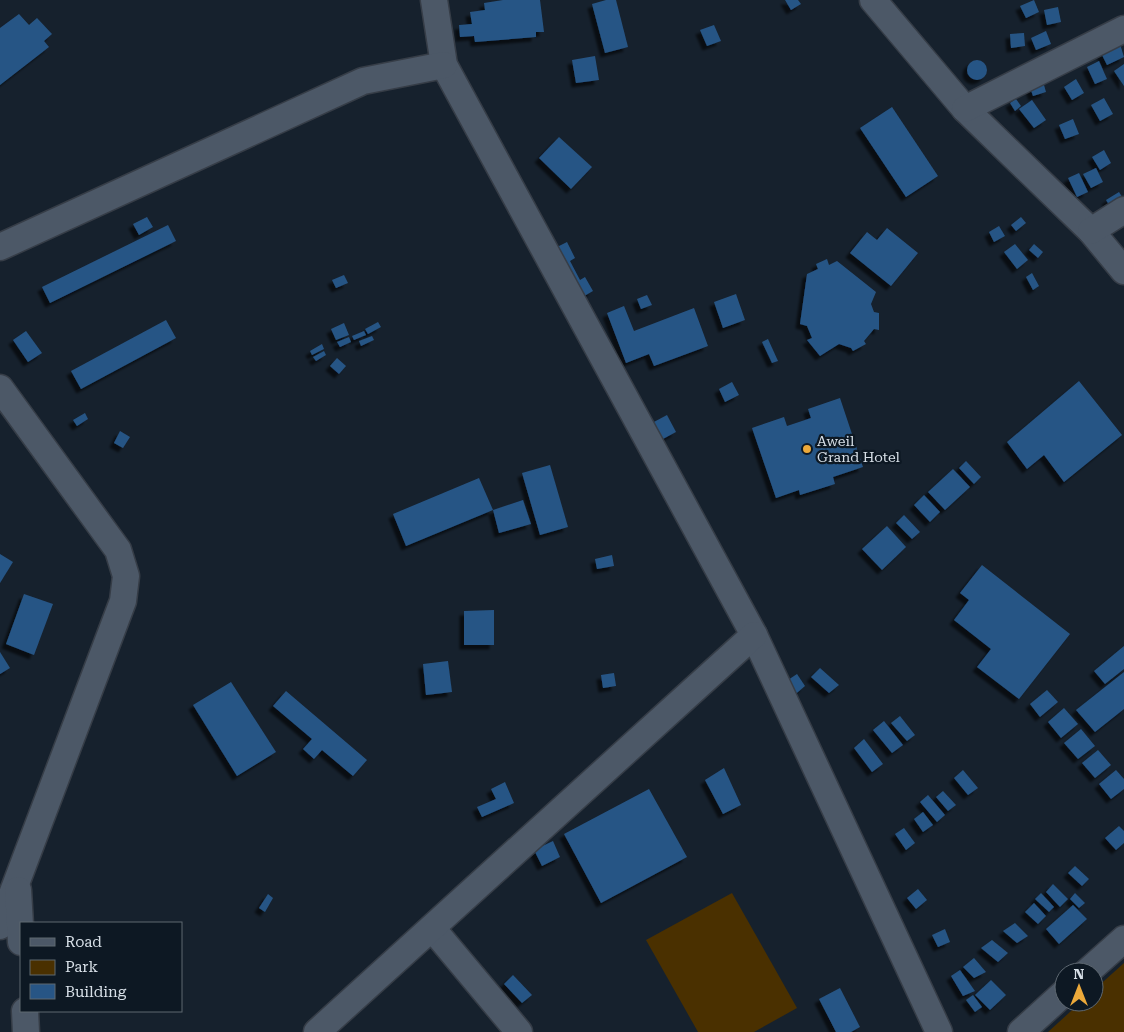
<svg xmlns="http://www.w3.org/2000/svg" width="1124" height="1032" viewBox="0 0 1124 1032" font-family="'Roboto Serif',serif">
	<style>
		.green { fill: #4a3000 }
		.building { fill: #275585; filter: url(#shadow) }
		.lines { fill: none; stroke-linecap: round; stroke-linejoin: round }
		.minor-casing { stroke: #363d47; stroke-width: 29 }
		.minor { stroke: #4c5867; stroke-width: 26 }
		.poi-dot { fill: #eca93a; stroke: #0d1823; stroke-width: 2 }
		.labels { text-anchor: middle; stroke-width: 4.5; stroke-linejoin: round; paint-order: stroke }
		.poi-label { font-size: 14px; fill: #d7dfe7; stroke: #0d1823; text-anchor: start }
	</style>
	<defs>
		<filter id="shadow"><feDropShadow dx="-4.5" dy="4.5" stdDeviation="1" flood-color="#0009"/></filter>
	</defs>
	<rect width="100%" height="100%" fill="#16212d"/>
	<g class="green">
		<polygon points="732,893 797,1008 754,1032 698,1032 646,940"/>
		<polygon points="1124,963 1124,1032 1048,1032 1081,1002 1094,1002 1094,990"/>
	</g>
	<g class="building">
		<polygon points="503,0 540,0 544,32 536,32 536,37 475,42 474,36 460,37 459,25 472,24 470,12 485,10 484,3"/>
		<polygon points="606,0 616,0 628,47 605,53 592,4"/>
		<polygon points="785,0 798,0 801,4 791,10"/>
		<polygon points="1034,0 1039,12 1026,18 1020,6"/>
		<polygon points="1058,7 1061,22 1047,25 1044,10"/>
		<polygon points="19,14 29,25 37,18 52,34 44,41 49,47 0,85 0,28"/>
		<polygon points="714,25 721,41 707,46 700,30"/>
		<polygon points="1046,31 1051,44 1036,50 1031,38"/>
		<polygon points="1024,33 1025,46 1011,48 1010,34"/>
		<polygon points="1120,44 1124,57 1107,65 1101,53"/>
		<polygon points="595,56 599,80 576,83 572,60"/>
		<circle cx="977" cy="70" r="10"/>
		<polygon points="1099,61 1107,79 1095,84 1087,67"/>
		<polygon points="1124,64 1124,86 1114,71"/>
		<polygon points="1042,78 1046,92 1033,96 1028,82"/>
		<polygon points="1076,79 1084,93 1072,100 1064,87"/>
		<polygon points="1104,98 1113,114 1100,121 1091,105"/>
		<polygon points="1016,99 1021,106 1015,111 1010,103"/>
		<polygon points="1032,100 1046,120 1034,128 1019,109"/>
		<polygon points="892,107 938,176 906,197 860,128"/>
		<polygon points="1073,119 1079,134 1065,139 1059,125"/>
		<polygon points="559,137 592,167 571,189 539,158"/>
		<polygon points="1104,150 1111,163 1100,170 1092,157"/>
		<polygon points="1096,168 1103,182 1091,188 1083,174"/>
		<polygon points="1079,173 1088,192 1077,197 1068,178"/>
		<polygon points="1119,192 1124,200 1113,211 1106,200"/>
		<polygon points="147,217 153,227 139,235 133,224"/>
		<polygon points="1021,217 1026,223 1016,231 1011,225"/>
		<polygon points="168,225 176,241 50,303 42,287"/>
		<polygon points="999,226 1005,236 994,242 989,232"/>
		<polygon points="887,228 918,253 891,286 850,253 867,232 877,240"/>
		<polygon points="567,242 575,258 570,261 580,280 585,277 593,291 579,299 553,249"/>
		<polygon points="1015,244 1028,260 1017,269 1004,252"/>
		<polygon points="1034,244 1043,252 1038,258 1029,250"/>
		<polygon points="827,259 829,265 837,261 876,292 871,304 874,312 879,313 879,330 874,329 864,341 866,344 853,351 851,348 839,344 820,356 807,340 812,338 807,326 800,324 807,274 818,269 816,264"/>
		<polygon points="1032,273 1039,286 1033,290 1026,277"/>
		<polygon points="344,275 348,283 336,288 332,280"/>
		<polygon points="736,294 745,320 723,328 714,302"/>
		<polygon points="647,295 652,305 641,309 637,299"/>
		<polygon points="624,306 634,331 694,308 708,346 654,366 649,354 626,363 607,313"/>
		<polygon points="166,320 176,338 81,389 71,371"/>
		<polygon points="378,322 381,327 368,334 365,329"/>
		<polygon points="344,323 349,335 336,340 331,329"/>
		<polygon points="26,331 42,353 28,362 13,340"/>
		<polygon points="364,331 366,335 354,340 352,336"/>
		<polygon points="372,336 374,340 361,346 359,341"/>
		<polygon points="349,337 351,342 340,347 337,342"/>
		<polygon points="768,339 778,361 772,363 762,342"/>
		<polygon points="322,344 324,349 312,355 310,351"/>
		<polygon points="324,351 326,355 316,361 313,357"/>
		<polygon points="337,358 346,366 339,374 330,366"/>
		<polygon points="1079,381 1122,435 1064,482 1044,455 1027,469 1007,442"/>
		<polygon points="732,382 739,395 725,402 719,389"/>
		<polygon points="840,398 863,467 833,477 835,484 800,495 799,490 776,498 752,428 784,417 787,426 811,418 808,409"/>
		<polygon points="85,413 88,419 77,426 73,420"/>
		<polygon points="667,415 676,432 661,440 652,423"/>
		<polygon points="120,431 130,437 123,448 114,443"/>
		<polygon points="966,461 981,477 974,484 959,468"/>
		<polygon points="550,465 568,527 540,535 522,473"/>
		<polygon points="953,469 970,487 945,510 928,492"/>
		<polygon points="479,478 493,510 406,546 393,514"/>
		<polygon points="924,495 940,512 930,522 914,505"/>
		<polygon points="523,500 531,524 499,533 493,510"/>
		<polygon points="904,515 920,532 912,539 896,523"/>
		<polygon points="887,526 906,547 882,570 862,549"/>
		<polygon points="0,554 13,562 0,583"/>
		<polygon points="612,555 614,566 597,569 595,559"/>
		<polygon points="982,565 1070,634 1019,699 977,667 991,649 954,620 969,600 960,593"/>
		<polygon points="24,594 53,604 34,655 6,644"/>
		<polygon points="494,610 494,645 464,645 464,611"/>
		<polygon points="1124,646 1124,669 1105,684 1094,671"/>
		<polygon points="0,652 10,668 0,674"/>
		<polygon points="448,661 452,692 426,695 423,664"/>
		<polygon points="820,668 839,685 829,693 811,677"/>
		<polygon points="1124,672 1124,709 1095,732 1076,710"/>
		<polygon points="614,673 616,686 603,688 601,675"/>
		<polygon points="797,674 805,686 791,698 779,686"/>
		<polygon points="231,682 276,752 237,776 193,705"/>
		<polygon points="1047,690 1058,702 1040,717 1030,704"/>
		<polygon points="286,691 367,760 353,776 322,750 314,759 303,749 312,739 273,706"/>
		<polygon points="1064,708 1078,724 1061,738 1048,722"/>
		<polygon points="900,716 915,735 907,741 891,723"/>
		<polygon points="884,721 903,745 892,753 873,730"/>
		<polygon points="1081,729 1095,746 1078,759 1064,743"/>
		<polygon points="864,739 883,764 872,772 854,748"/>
		<polygon points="1098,750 1111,765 1095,778 1082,763"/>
		<polygon points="724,768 741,805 723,814 705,780"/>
		<polygon points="963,770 978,788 968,795 954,778"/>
		<polygon points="1116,770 1124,779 1124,789 1111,799 1099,784"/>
		<polygon points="505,782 514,803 482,817 477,807 496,799 491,789"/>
		<polygon points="649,789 687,857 601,903 564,834"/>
		<polygon points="943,791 956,805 948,811 936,797"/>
		<polygon points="928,795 945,815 937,822 920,802"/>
		<polygon points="923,812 933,825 923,832 914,819"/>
		<polygon points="1119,826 1124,831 1124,843 1116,850 1105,838"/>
		<polygon points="904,828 915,843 906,850 895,834"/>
		<polygon points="553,841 560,857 542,866 534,850"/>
		<polygon points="1075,866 1089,879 1082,886 1068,873"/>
		<polygon points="1053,884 1068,899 1060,907 1046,892"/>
		<polygon points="918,889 927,900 916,909 907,898"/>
		<polygon points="1041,893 1054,907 1049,912 1035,899"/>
		<polygon points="1075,893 1085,903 1079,908 1070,899"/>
		<polygon points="268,894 273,898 265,912 259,908"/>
		<polygon points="1034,903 1046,916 1038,924 1025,912"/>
		<polygon points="1073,905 1087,919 1059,944 1046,929"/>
		<polygon points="1015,923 1028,936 1017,943 1003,931"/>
		<polygon points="945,929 950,942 938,947 932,935"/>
		<polygon points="992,940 1008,953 998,962 981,948"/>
		<polygon points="974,958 986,972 974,978 963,967"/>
		<polygon points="960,970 975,991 963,996 951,976"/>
		<polygon points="513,975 532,995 522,1003 504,984"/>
		<polygon points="991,980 1006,995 990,1010 975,995"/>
		<polygon points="840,988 860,1027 851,1032 836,1032 819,999"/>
		<polygon points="973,995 982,1007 975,1012 966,1000"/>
	</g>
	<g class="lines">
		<defs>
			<g id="minor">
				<polyline points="434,0 444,65 754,635 939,1032"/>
				<polyline points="873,0 965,109 1091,231 1124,271"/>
				<polyline points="965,109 1124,29"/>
				<polyline points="1091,231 1124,210"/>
				<polyline points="0,247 363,81 444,65"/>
				<polyline points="0,388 118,550 126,576 123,601 0,926"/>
				<polyline points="18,890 21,942"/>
				<polyline points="432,928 519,1032"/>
				<polyline points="1087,972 1124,939"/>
				<polyline points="25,1011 26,1032"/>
				<polyline points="317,1032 754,635"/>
				<polyline points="1021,1032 1064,993"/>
			</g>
		</defs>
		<use href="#minor" class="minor-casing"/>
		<use href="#minor" class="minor"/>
	</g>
	<circle class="poi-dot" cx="807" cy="449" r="5"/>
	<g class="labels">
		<g class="poi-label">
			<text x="817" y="446">Aweil<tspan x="817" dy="16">Grand Hotel</tspan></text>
		</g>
	</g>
	<rect x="20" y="922" width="162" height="90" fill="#0d1823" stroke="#5e6871"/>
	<rect x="30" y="938" width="25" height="8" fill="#4c5867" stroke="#5e6871"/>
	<text x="65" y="947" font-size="15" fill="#d7dfe7">Road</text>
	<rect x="30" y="960" width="25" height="15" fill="#4a3000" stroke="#5e6871"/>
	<text x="65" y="972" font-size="15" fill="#d7dfe7">Park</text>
	<rect x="30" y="984" width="25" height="15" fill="#275585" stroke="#5e6871"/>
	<text x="65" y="997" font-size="15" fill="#d7dfe7">Building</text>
	<g transform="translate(1079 987)"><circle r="24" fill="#0d1823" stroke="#5e6871"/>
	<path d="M0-4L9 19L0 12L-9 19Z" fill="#eca93a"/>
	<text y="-8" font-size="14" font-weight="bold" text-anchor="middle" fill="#d7dfe7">N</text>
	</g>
</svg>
